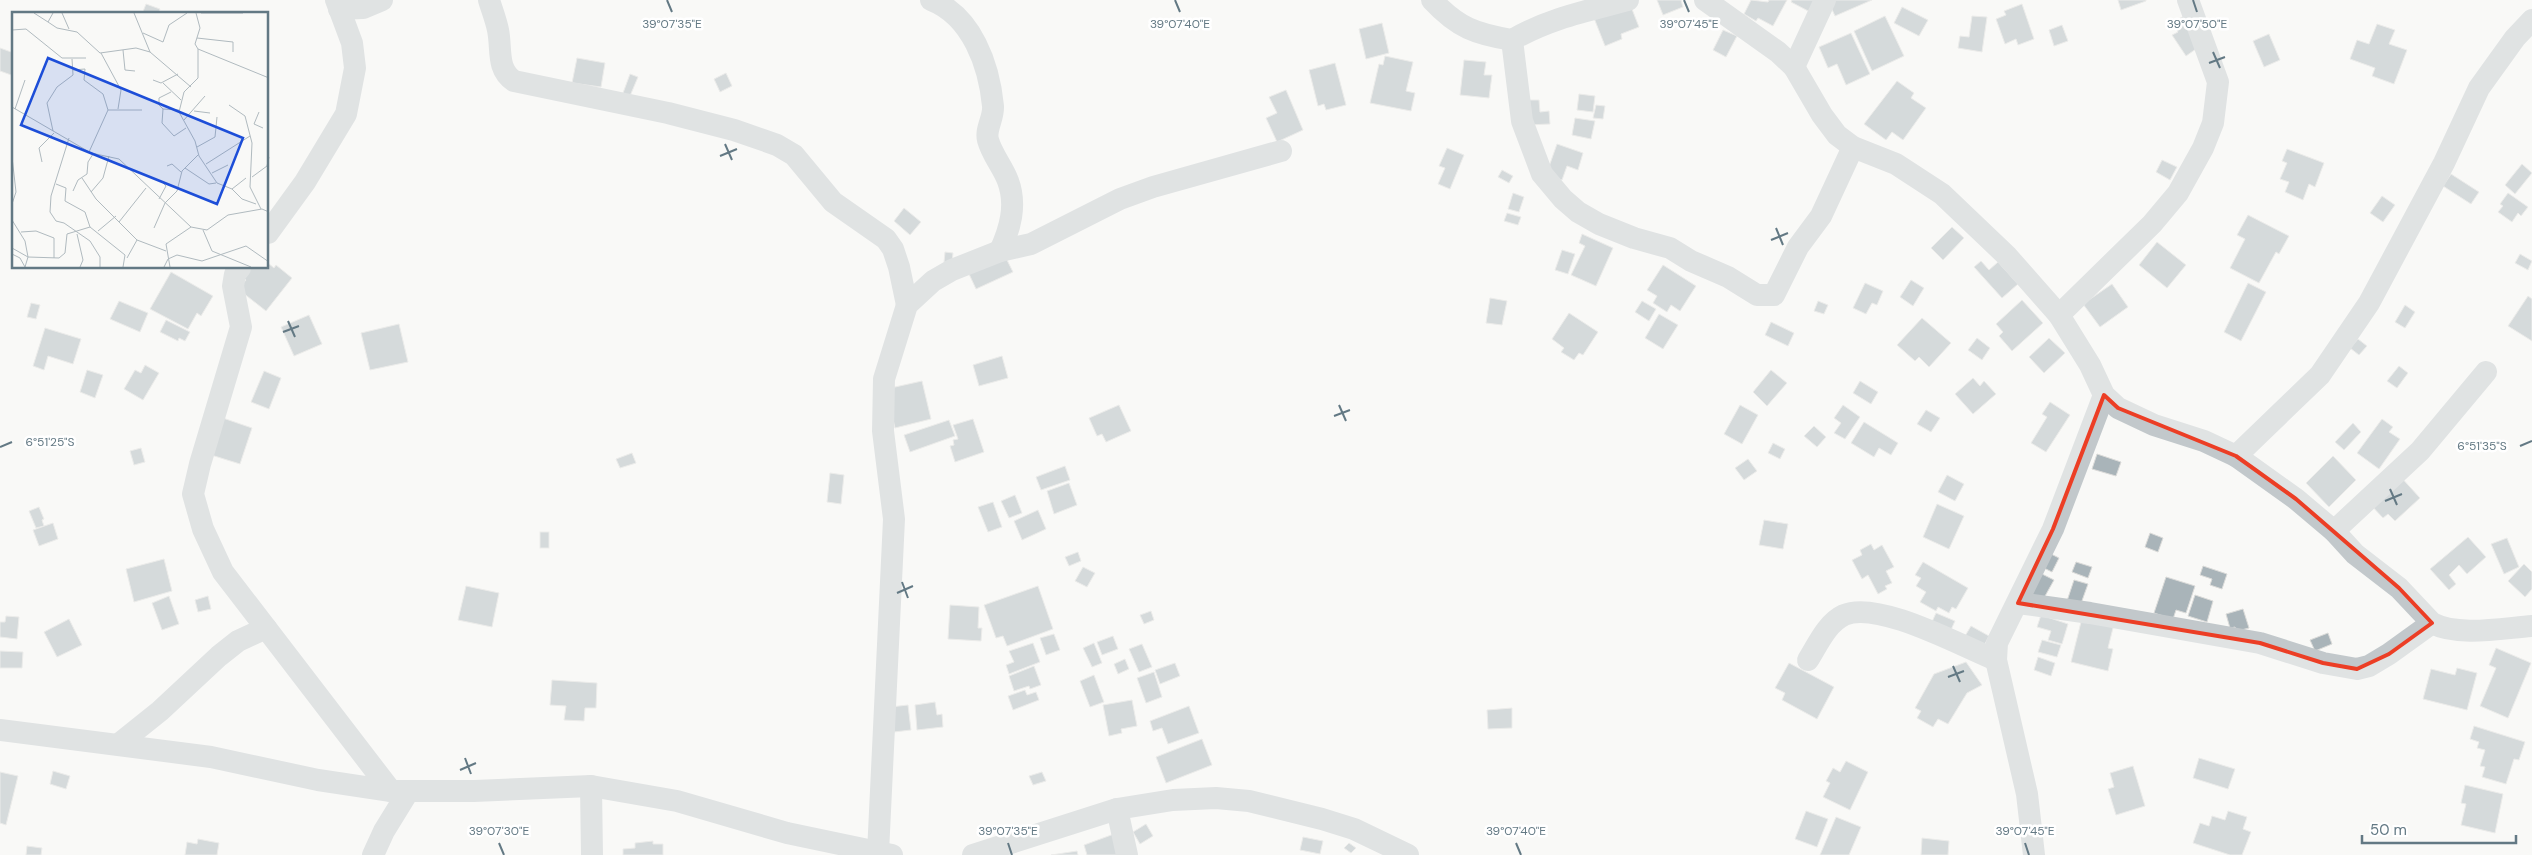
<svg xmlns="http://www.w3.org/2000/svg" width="2532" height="855" viewBox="0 0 2532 855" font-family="'DM Sans',sans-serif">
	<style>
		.building { fill: #a9b4b9; stroke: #dbdbd9 }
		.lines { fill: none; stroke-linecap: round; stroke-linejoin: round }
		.minor { stroke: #c2c8cb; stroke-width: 22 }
		.marked { fill: none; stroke: #ec3e25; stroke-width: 4; stroke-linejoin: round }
		.ticks { fill: none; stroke: #637984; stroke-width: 2 }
		.inset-road { fill: none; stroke: #b0babf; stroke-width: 1 }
		.view { fill: #1d4ed8; fill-opacity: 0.15; stroke: #1d4ed8; stroke-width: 2.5 }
		.inset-edge { fill: none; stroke: #637984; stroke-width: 2.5 }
		.ticks-label { font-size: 12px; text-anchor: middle; fill: #637984; stroke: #fff; stroke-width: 5; stroke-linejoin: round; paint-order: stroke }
	</style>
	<rect width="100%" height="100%" fill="#f9f9f7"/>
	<g class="building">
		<polygon points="1657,0 1681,0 1683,7 1663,15"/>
		<polygon points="1751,0 1768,2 1769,0 1787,0 1773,26 1758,18 1756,21 1744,14"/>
		<polygon points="1792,0 1819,0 1812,13 1791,2"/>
		<polygon points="1836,0 1872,0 1835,16 1829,3"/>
		<polygon points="2118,0 2146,0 2146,1 2121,10"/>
		<polygon points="146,4 160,9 158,14 142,14"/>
		<polygon points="1630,4 1639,27 1621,34 1622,39 1605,46 1594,18"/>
		<polygon points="2022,4 2034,39 2018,45 2016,39 2005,44 1996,19 2006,15 2004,11"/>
		<polygon points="1902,7 1928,20 1919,36 1894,23"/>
		<polygon points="1885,16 1904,56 1872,71 1854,31"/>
		<polygon points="1972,16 1987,17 1982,52 1958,48 1960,36 1969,37"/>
		<polygon points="2184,16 2203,44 2186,56 2172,35 2178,32 2172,23"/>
		<polygon points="1382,23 1389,53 1366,59 1359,29"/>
		<polygon points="2377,24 2395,30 2389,44 2407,50 2394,84 2372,76 2375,68 2350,59 2357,40 2369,44"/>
		<polygon points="2062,25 2068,41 2054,46 2049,30"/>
		<polygon points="1723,30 1737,36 1726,57 1713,50"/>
		<polygon points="1851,33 1870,74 1846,85 1837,64 1828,68 1819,47"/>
		<polygon points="2269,34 2280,60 2264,67 2253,41"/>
		<polygon points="0,48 14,53 14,76 0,71"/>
		<polygon points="1385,56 1413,62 1406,91 1415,93 1411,111 1370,103 1379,64 1383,65"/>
		<polygon points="577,58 605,63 601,87 572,83"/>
		<polygon points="1464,60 1486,62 1484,75 1492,75 1489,98 1460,95"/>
		<polygon points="1335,63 1346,105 1326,110 1324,104 1318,106 1309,70"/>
		<polygon points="726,73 732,86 720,92 714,79"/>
		<polygon points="630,74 638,77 630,96 623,93"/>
		<polygon points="1897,81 1914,93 1911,98 1926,108 1903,140 1892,132 1886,140 1864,124"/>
		<polygon points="1286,90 1303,130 1277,142 1266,118 1277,113 1269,97"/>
		<polygon points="1579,94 1595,96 1593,112 1577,110"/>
		<polygon points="1526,100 1539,100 1540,112 1549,111 1550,124 1527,125"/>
		<polygon points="1596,105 1605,106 1603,119 1593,118"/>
		<polygon points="1575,118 1595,121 1591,139 1572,135"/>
		<polygon points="1557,144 1583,153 1578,170 1567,166 1562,180 1546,175"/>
		<polygon points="1447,148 1464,155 1450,189 1438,184 1445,168 1439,166"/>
		<polygon points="2287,149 2324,163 2315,187 2309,184 2303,200 2285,192 2289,182 2280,179 2287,163 2282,161"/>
		<polygon points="2162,160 2177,167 2170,180 2156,172"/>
		<polygon points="2522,164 2532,173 2515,194 2505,185"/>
		<polygon points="1502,170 1513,176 1509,183 1498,177"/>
		<polygon points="2451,174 2479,192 2471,204 2443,186"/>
		<polygon points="1513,193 1524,197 1519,212 1508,209"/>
		<polygon points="2508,193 2528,207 2521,216 2518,213 2512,222 2498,212 2503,206 2500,204"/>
		<polygon points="2382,196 2395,205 2383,222 2370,213"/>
		<polygon points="904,208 921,222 910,235 894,221"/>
		<polygon points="1507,213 1521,217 1518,225 1504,221"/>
		<polygon points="2248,215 2289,236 2279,254 2276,252 2259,283 2230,268 2245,239 2237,235"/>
		<polygon points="1952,227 1964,238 1943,260 1931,248"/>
		<polygon points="1582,234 1613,248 1596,286 1571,275 1585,246 1579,243"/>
		<polygon points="2157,242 2186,265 2167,288 2139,265"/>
		<polygon points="1562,250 1575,254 1568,274 1555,270"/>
		<polygon points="945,252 953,253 952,263 944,262"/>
		<polygon points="2520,254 2532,261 2528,270 2515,263"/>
		<polygon points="1006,258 1013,272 976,289 969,274"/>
		<polygon points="1981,261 1989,270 1998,262 2018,284 2002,298 1974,267"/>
		<polygon points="268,263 274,268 276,265 292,278 266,311 238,289 246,280 238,274 244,268 268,268"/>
		<polygon points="1663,265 1696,286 1680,311 1671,305 1667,312 1653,303 1657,296 1647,290"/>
		<polygon points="171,272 213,296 201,316 197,313 188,329 150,309"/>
		<polygon points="1911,280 1924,288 1913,306 1900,297"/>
		<polygon points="1865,283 1883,291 1877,305 1872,303 1866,314 1853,308"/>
		<polygon points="2248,283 2266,292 2241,341 2224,332"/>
		<polygon points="2112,284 2128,307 2100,327 2083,304"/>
		<polygon points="2528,296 2532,299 2532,341 2508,326"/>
		<polygon points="1490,298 1507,301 1502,325 1486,323"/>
		<polygon points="2022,300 2043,323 2012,351 1999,336 2003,332 1996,324"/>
		<polygon points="119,301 148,313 140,332 110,319"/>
		<polygon points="1642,301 1656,309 1649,321 1635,312"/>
		<polygon points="1818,301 1828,305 1824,314 1814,311"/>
		<polygon points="31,303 40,305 36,319 27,317"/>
		<polygon points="2405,305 2415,312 2405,328 2395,322"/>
		<polygon points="1569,313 1598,332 1583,355 1579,353 1574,360 1561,352 1564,348 1552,339"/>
		<polygon points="1659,314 1678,325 1663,349 1645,338"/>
		<polygon points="309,315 322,344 294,356 281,327"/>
		<polygon points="1922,318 1951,343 1929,367 1919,357 1915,361 1897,345"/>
		<polygon points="166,320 190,332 185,341 179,338 178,341 160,332"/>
		<polygon points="1771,322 1794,333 1788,346 1765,335"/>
		<polygon points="399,324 408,362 370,370 361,333"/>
		<polygon points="45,328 81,339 73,364 48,356 44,370 33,366"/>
		<polygon points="1977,338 1990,348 1982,360 1968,350"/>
		<polygon points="2049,338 2065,353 2044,373 2029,357"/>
		<polygon points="2358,339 2367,346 2359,355 2350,348"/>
		<polygon points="1002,356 1008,378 979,386 973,365"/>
		<polygon points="145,365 159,373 143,400 124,389 135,370 141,373"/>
		<polygon points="2399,366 2408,373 2397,388 2387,381"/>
		<polygon points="87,370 103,375 95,398 80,392"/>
		<polygon points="1771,370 1787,383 1767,406 1753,392"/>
		<polygon points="264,371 281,378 269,409 251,402"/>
		<polygon points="1973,378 1980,386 1984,381 1996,394 1973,414 1955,394"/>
		<polygon points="922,381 931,419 895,428 886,389"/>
		<polygon points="1860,381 1878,392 1871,404 1853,393"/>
		<polygon points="2050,402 2070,415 2046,452 2031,443 2047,417 2042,414"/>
		<polygon points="1119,405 1131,431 1106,442 1102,434 1097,436 1089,418"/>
		<polygon points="1740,405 1758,415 1742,444 1724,434"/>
		<polygon points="1843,405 1860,417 1845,439 1834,433 1841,423 1834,418"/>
		<polygon points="1926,410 1940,418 1931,432 1917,424"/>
		<polygon points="220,417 252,428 240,464 208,454"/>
		<polygon points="973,419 984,452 955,462 950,446 954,445 953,440 958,439 953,425"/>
		<polygon points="2382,419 2393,427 2389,432 2400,439 2379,469 2357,453"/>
		<polygon points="949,420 955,436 910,452 904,435"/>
		<polygon points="1864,422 1898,443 1891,455 1879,448 1874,457 1851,443"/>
		<polygon points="2353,423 2361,432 2344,450 2335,442"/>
		<polygon points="1814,426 1826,437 1817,447 1804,436"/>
		<polygon points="1773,443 1785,449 1780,459 1768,453"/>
		<polygon points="141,448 145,462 134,465 130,451"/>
		<polygon points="632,453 636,463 620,468 616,459"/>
		<polygon points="2097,454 2121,462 2116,476 2092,469"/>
		<polygon points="2333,456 2356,480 2329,507 2306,483"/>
		<polygon points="1748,459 1757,471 1744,480 1735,468"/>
		<polygon points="1065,466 1070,480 1041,490 1036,477"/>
		<polygon points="830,473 844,475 841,504 827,502"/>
		<polygon points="1947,475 1964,484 1955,501 1938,492"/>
		<polygon points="2399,475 2420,498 2395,521 2388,514 2383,518 2369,503"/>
		<polygon points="1069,483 1077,505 1054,514 1047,491"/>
		<polygon points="1015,495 1022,513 1009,518 1001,501"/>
		<polygon points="993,502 1002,527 988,532 978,507"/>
		<polygon points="1937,504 1964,516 1949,549 1923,537"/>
		<polygon points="39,507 44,519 42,520 44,526 36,528 29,511"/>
		<polygon points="1038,510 1046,529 1022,540 1014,521"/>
		<polygon points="1764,520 1788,524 1783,549 1759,545"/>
		<polygon points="53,523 58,539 39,546 33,530"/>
		<rect x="540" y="532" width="9" height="16"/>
		<polygon points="2150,533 2163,538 2158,552 2145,547"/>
		<polygon points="2468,537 2486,557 2467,574 2459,565 2449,575 2456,584 2449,590 2430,569"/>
		<polygon points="2507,538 2519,567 2504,574 2491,544"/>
		<polygon points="1871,544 1874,550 1882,545 1894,567 1886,571 1892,583 1885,586 1887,589 1878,594 1868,575 1862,579 1852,560 1862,555 1860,550"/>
		<polygon points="1078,552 1081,561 1069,566 1065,557"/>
		<polygon points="2049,553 2059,558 2052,572 2042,567"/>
		<polygon points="164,559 172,591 134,602 126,569"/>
		<polygon points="1923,562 1968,588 1956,609 1952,607 1949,613 1938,607 1936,611 1920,602 1926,592 1916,586 1921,578 1915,575"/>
		<polygon points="2076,562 2092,567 2088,578 2072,572"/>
		<polygon points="2524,564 2532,572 2532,589 2525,597 2508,581"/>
		<polygon points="2203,566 2227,574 2222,589 2210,585 2212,579 2200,575"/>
		<polygon points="1083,567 1095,573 1087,587 1075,581"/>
		<polygon points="2040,573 2054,580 2040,605 2026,597"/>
		<polygon points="2166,577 2195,586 2186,613 2176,610 2173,619 2154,613"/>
		<polygon points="2074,580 2088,584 2079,609 2066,604"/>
		<polygon points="466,586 499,593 492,627 458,620"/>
		<polygon points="1038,586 1053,629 1007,646 1003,636 996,638 984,605"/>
		<polygon points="2195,595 2213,601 2207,622 2188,616"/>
		<polygon points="169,596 179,624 162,630 152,603"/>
		<polygon points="208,596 211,609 198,612 195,600"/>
		<polygon points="950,605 979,607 978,628 982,628 981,641 948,639"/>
		<polygon points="2243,609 2249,628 2237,631 2235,627 2230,628 2226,614"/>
		<polygon points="1151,611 1154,620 1144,624 1140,615"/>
		<polygon points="1936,613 1955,621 1950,632 1931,624"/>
		<polygon points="2083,614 2114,624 2108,648 2113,649 2108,671 2071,662"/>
		<polygon points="2041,615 2068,624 2062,644 2048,640 2051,631 2037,627"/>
		<polygon points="6,616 19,617 17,639 0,637 0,622 5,622"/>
		<polygon points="69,619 82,645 57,657 44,632"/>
		<polygon points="1971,626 1989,636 1984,646 1965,636"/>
		<polygon points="2328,633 2332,644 2315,651 2310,640"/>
		<polygon points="1054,634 1060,650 1046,655 1040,638"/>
		<polygon points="1113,636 1118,649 1102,655 1097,642"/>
		<polygon points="2042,640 2061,645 2057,657 2038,652"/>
		<polygon points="1033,643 1040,662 1009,674 1006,665 1014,662 1009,651"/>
		<polygon points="1094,643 1102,663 1092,667 1083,648"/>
		<polygon points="1142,644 1152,667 1139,672 1129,649"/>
		<polygon points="2496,648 2531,663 2508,718 2480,706 2496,668 2489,665"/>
		<polygon points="0,651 23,652 22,668 0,668"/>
		<polygon points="2038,657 2055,663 2051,676 2034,670"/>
		<polygon points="1125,659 1129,669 1118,674 1114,664"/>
		<polygon points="1966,662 1982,685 1967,693 1948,724 1938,719 1933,727 1917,718 1921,711 1915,708 1934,674"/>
		<polygon points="1175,663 1180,676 1160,684 1155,670"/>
		<polygon points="1789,663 1834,687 1817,719 1782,700 1785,693 1775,688"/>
		<polygon points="1034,666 1041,685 1030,689 1029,686 1014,691 1009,676"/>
		<polygon points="2457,668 2477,673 2467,710 2423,699 2431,669 2455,675"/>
		<polygon points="1154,672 1162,697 1146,703 1137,678"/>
		<polygon points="1094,675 1104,702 1090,707 1080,681"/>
		<polygon points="552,680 597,683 596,708 585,708 584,721 564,720 566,706 550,705"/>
		<polygon points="1025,690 1027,695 1036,692 1039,700 1013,710 1008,696"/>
		<polygon points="1132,700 1137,726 1121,729 1122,733 1109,736 1103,705"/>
		<polygon points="935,702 937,715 942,714 943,727 917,730 915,705"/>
		<polygon points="908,705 911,730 894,732 890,707"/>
		<polygon points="1189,706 1199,733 1168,744 1162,728 1153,731 1150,721"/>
		<polygon points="1512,708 1512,728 1488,729 1487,710"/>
		<polygon points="2474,726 2525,742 2519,760 2514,759 2506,784 2482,777 2485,767 2480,766 2485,750 2477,748 2479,742 2470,739"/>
		<polygon points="1202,739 1212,765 1166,783 1156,757"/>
		<polygon points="2199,758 2235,769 2228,789 2193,778"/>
		<polygon points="1846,761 1868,772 1850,810 1823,797 1830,783 1826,781 1833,768 1840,772"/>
		<polygon points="2133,766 2145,806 2116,815 2108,789 2114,787 2110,773"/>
		<polygon points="53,771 70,776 66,789 50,784"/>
		<polygon points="0,772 18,776 6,825 0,823"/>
		<polygon points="1042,772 1046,781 1033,785 1029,776"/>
		<polygon points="2465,785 2503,794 2495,833 2461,825 2466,804 2461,803"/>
		<polygon points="1806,811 1828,819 1817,847 1795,839"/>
		<polygon points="2228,811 2247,817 2243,829 2251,832 2242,855 2230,855 2193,843 2200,823 2209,826 2212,816 2225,820"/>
		<polygon points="1836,817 1861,827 1849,855 1820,855"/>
		<polygon points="1146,824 1153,836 1140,844 1133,832"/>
		<polygon points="1114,834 1122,855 1087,855 1084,845"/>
		<polygon points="1303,837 1323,841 1320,854 1300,850"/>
		<polygon points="1922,838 1949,841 1948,855 1921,855"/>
		<polygon points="198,839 219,843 217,855 185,855 187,842 197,844"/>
		<polygon points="653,841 653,844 663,844 663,855 623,855 623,849 635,848 635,843"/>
		<polygon points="1349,843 1356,848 1351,853 1344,848"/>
		<polygon points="27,846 42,848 41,855 26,855"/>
		<polygon points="1077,851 1078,855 1051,855"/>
	</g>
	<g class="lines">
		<g class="minor">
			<path d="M489,0C492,10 496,20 498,30C502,49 496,69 514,81L668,113L734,130L777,145L794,155L833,202L886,239L893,249L899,267L907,305"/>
			<path d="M931,0C972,16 989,65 993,106C994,118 985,129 988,140C992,155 1003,167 1008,181C1017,205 1010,229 1000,251"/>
			<path d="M1432,0C1458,28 1476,34 1512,40C1550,18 1587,11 1628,0"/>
			<path d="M1705,0L1778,52L1794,67L1822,115L1837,135L1853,147L1896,164L1942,194L2007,256L2059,315L2090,365L2104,395L2118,408L2154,425L2204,441L2236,456L2296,499L2334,531L2355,554L2399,588L2432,623C2458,637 2503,628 2532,626"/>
			<polyline points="339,9 363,8 382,0"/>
			<polyline points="1512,40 1522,121 1542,174 1563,199 1578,212 1599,224 1634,238 1670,248 1691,261 1728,277 1757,295 1774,295 1798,247 1821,216 1853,147"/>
			<polyline points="1794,67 1825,0"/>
			<polyline points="268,233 305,182 346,114 355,68 352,43 336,0"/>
			<polyline points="240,268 235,274 233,286 241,327 200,464 193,494 203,529 223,572 391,791"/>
			<polyline points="2059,315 2152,224 2178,193 2203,148 2213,123 2218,82 2188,0"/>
			<polyline points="2236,456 2320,375 2369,303 2444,163 2479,88 2515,38 2532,20"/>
			<polyline points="2334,531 2420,451 2486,372"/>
			<polyline points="2018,603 2090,613 2260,643 2323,663 2357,669 2369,666 2389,654 2432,623"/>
			<path d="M1808,660C1818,644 1827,623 1844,615C1878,600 1961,646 1996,660"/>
			<polyline points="0,730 211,757 318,780 391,791 474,791 591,786 677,801 787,833 892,855"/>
			<polyline points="120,743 160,711 219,656 238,641 266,628"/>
			<polyline points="591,786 592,855"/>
			<polyline points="1117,809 1127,855"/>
			<polyline points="878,853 894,519 883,431 884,379 907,305 933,281 952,270 1000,251 1031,244 1120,199 1153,187 1281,151"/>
			<polyline points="373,855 384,831 408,792"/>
			<polyline points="973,855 1117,809 1173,800 1216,798 1249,801 1322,819 1354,829 1408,855"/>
			<polyline points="2034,855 2027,794 1996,660 1997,643 2053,529 2104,395"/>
		</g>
	</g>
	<path d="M0 0H2532V855H0ZM2104,395L2118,408L2236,456L2296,499L2399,588L2432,623L2389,654L2357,669L2323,663L2260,643L2018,603L2053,529Z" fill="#f9f9f7" fill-opacity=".55" fill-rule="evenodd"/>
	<path class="marked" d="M2104,395L2118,408L2236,456L2296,499L2399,588L2432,623L2389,654L2357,669L2323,663L2260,643L2018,603L2053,529Z"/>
	<path class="ticks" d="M667,0L672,12M1175,0L1180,12M1684,0L1689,12M2193,0L2197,12M2213,52L2220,68M2209,63L2225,57M725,144L732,160M720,156L737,149M1776,228L1783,245M1771,240L1788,233M288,321L295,337M283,332L299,326M1339,405L1346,421M1334,416L1350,410M2520,446L2532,441M0,447L12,442M2390,489L2397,505M2385,501L2402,494M902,582L908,598M897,593L913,586M1953,666L1960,682M1948,677L1964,671M465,758L471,774M460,770L476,763M499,843L504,855M1008,843L1012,855M1516,843L1521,855M2025,843L2029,855"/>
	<g transform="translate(12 12)">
		<rect width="256" height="256" fill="#f9f9f7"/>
		<path class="inset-road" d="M22,1L36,10M41,1L36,10L45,16L65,20L88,41L124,36L138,40M50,1L57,17M122,1L138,40L179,75M184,1L188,16L183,32L186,37L257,66M189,1H231M0,18L14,17L50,46H74M131,21L151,30L157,13L175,1M185,26L221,30V40M186,37V66L172,80L167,100L183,129L187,144L205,171L220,177L234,166M111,38L113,58L123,59M89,41L109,78L106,97M61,58L73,57L72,68L91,82L96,98M141,68L149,71L166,62M151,71L169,88M159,80L147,86V93L151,97L167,98M217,93L233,104L240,131L238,175L249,197M0,95L79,141L107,147L179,215L195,218L216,203L250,197L257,200M3,97L13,68M151,97L150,111L162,124L174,116M182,99L198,101M247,100L242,112L251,116M172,108L193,84M41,119L35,91L45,75L61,63L60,47M57,126L39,184L38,200L44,209L52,211L78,229L88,245V255M185,135L203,125L205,105M77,140L96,98H130M0,145L4,180L0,192M30,150L27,136L42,121M194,152L238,124M155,154L160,152L169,160M173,156L197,172L204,171M200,161L216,153M240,165L255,154L257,145M70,166L84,187L125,228L154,239M44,172L54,176L53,189L73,200L78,215M220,177L230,187L244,192M61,179L66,168L75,162L76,150L81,142M79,180L91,166L97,144M147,187L154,174L151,171M153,191L165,179L170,159L186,143M0,208L13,229L16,245L13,255M107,210L134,176M142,216L153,191M191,218L200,239L239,255M86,219L104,204M9,220L24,219L42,226V246M65,222L71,248L68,255M0,236L16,245L47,246L53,241L55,222L78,215L113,243L111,255M0,242L8,246L13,255M115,246L125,228M152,255L156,247L165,243L190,249L234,234L257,250M158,255L154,232L179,215"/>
		<path class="view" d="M36,46L231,126L205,192L9,113Z"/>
		<rect width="256" height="256" class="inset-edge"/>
	</g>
	<g class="ticks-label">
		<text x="672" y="28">39°07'35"E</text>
		<text x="1180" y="28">39°07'40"E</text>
		<text x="1689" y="28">39°07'45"E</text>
		<text x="2197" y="28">39°07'50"E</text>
		<text x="50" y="446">6°51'25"S</text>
		<text x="2482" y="450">6°51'35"S</text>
		<text x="499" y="835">39°07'30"E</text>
		<text x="1008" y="835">39°07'35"E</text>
		<text x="1516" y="835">39°07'40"E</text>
		<text x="2025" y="835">39°07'45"E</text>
	</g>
	<path d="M2362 835v8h154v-8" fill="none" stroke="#637984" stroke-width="2.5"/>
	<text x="2370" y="835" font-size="15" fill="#637984" stroke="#ffffff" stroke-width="4" paint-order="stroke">50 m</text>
</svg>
